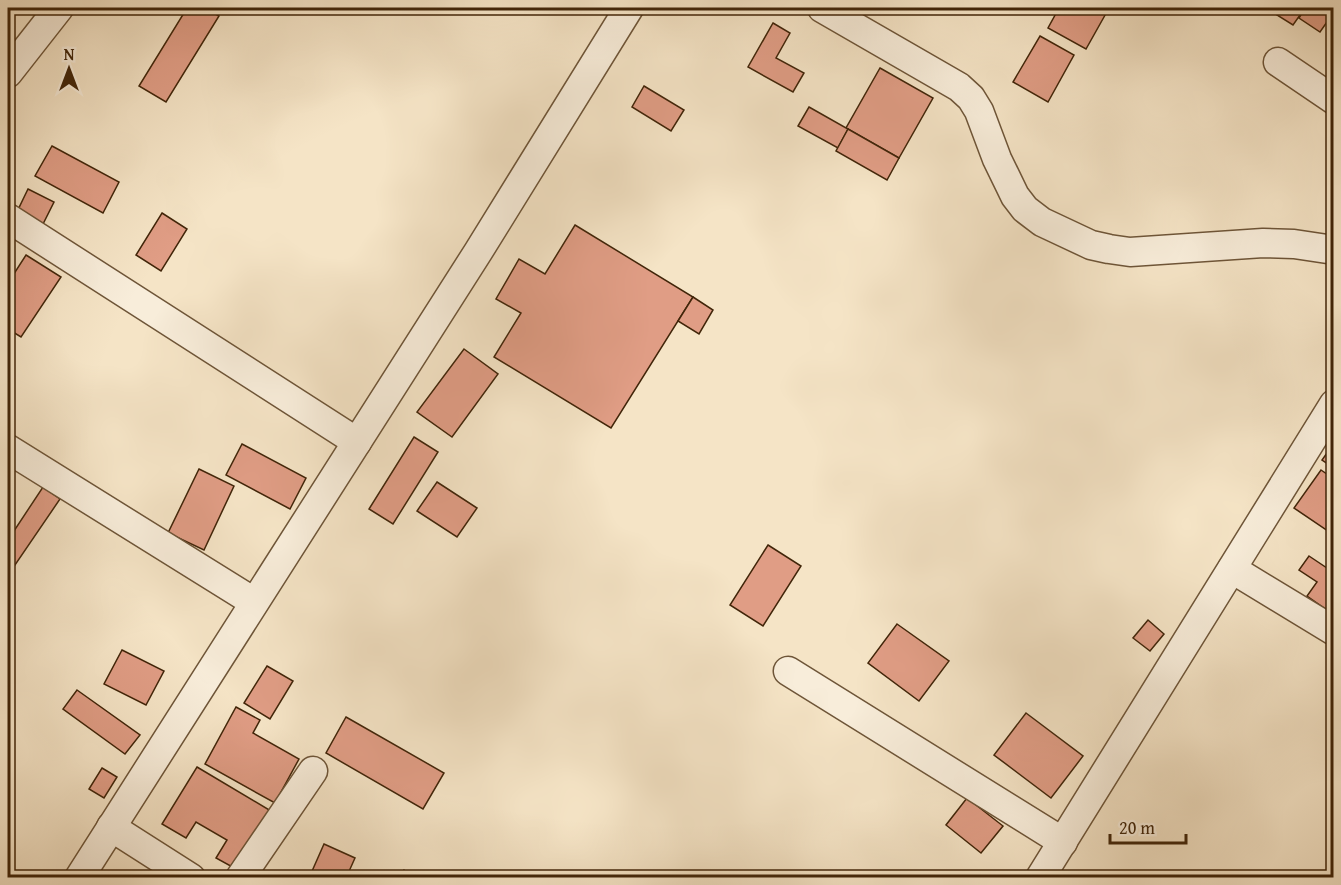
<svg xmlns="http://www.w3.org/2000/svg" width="1341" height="885" viewBox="0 0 1341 885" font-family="'Gentium Book Plus',serif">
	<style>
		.building { fill: #e09d85; stroke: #412509; stroke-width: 1.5 }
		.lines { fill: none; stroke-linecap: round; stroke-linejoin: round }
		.minor-casing { stroke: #6e5538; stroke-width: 31 }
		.minor { stroke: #f8edda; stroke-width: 28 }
	</style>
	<rect width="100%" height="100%" fill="#f5e4c6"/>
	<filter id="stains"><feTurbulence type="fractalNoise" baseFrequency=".00333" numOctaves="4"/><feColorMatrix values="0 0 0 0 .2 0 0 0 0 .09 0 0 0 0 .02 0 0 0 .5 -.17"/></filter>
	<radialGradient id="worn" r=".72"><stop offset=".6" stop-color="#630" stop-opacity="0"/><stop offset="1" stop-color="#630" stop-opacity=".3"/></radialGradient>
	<g class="building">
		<polygon points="187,8 205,8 219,16 166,102 139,86"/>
		<polygon points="1059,8 1109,8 1086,49 1048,28"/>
		<polygon points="1266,8 1305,8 1293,25"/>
		<polygon points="1305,8 1334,8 1334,12 1320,32 1299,18"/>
		<polygon points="773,23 790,33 776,58 804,73 793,92 748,67"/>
		<polygon points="1040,36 1074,55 1048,102 1013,82"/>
		<polygon points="880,68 933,98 899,158 846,128"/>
		<polygon points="644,86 684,110 671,131 632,107"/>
		<polygon points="809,107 848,129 838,148 798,126"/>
		<polygon points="848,129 899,158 887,180 836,151"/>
		<polygon points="52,146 119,182 103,213 35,176"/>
		<polygon points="28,189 54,202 41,228 15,216"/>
		<polygon points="162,213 187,229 161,271 136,255"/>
		<polygon points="575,225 693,297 611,428 494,357 521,313 496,299 519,259 545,274"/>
		<polygon points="26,255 61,277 21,337 8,329 8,283"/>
		<polygon points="693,297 713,310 699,334 678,321"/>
		<polygon points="464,349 498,374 452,437 417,412"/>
		<polygon points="414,437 438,452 393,524 369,509"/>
		<polygon points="1334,443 1334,468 1322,460"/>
		<polygon points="242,444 306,478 290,509 226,475"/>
		<polygon points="199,469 234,486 204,550 168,533"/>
		<polygon points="1321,470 1334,479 1334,535 1294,508"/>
		<polygon points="437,482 477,508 457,537 417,511"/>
		<polygon points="43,487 60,499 15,565 8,560 8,540"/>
		<polygon points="768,545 801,566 763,626 730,605"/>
		<polygon points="1309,556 1327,568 1334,558 1334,615 1307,596 1317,582 1299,570"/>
		<polygon points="1148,620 1164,634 1150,651 1133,638"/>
		<polygon points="897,624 949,661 919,701 868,663"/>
		<polygon points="122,650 164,671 146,705 104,684"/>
		<polygon points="267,666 293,681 270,719 244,703"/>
		<polygon points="77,690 140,735 125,754 63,709"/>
		<polygon points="236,707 260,720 253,733 299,759 275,803 205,764"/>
		<polygon points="1026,713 1083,756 1051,798 994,755"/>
		<polygon points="346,717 444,773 423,809 326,753"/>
		<polygon points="197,767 271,811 236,869 216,858 227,840 196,822 186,838 162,824"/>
		<polygon points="102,768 117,777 104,798 89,789"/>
		<polygon points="967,798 1003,826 981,853 946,825"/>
		<polygon points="324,844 355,858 346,878 309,878"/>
		<polygon points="404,870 416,878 400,878"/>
	</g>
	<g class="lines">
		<defs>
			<g id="minor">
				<polyline points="822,8 959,87 971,98 979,111 997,159 1015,196 1025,209 1042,222 1091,245 1109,249 1130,252 1263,243 1294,244 1334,250"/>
				<polyline points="1278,62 1334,100"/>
				<polyline points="8,73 59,8"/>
				<polyline points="8,218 357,442"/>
				<polyline points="8,449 254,602"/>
				<polyline points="1232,569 1334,631"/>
				<polyline points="788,671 1063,842"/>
				<polyline points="111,827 191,878"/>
				<polyline points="79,878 478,252 629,8"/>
				<polyline points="240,878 313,771"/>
				<polyline points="1040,878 1334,404"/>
			</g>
		</defs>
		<use href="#minor" class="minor-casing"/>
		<use href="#minor" class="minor"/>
	</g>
	<rect width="1341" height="885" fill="none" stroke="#f5e4c6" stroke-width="30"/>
	<rect x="9" y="9" width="1323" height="867" fill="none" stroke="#412509" stroke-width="3"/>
	<rect x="15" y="15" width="1311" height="855" fill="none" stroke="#412509" stroke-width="1.5"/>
	<g transform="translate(69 69)" stroke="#f8edda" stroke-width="4.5" paint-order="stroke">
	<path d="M0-4.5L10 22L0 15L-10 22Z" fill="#412509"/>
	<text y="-9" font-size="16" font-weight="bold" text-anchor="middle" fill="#412509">N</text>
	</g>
	<path d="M1110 834v9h76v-9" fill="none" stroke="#412509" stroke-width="3"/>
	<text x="1119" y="834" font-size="18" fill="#412509" stroke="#f8edda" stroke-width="4.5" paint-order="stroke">20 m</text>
	<rect width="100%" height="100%" filter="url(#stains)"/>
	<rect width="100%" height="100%" fill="url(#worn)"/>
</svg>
